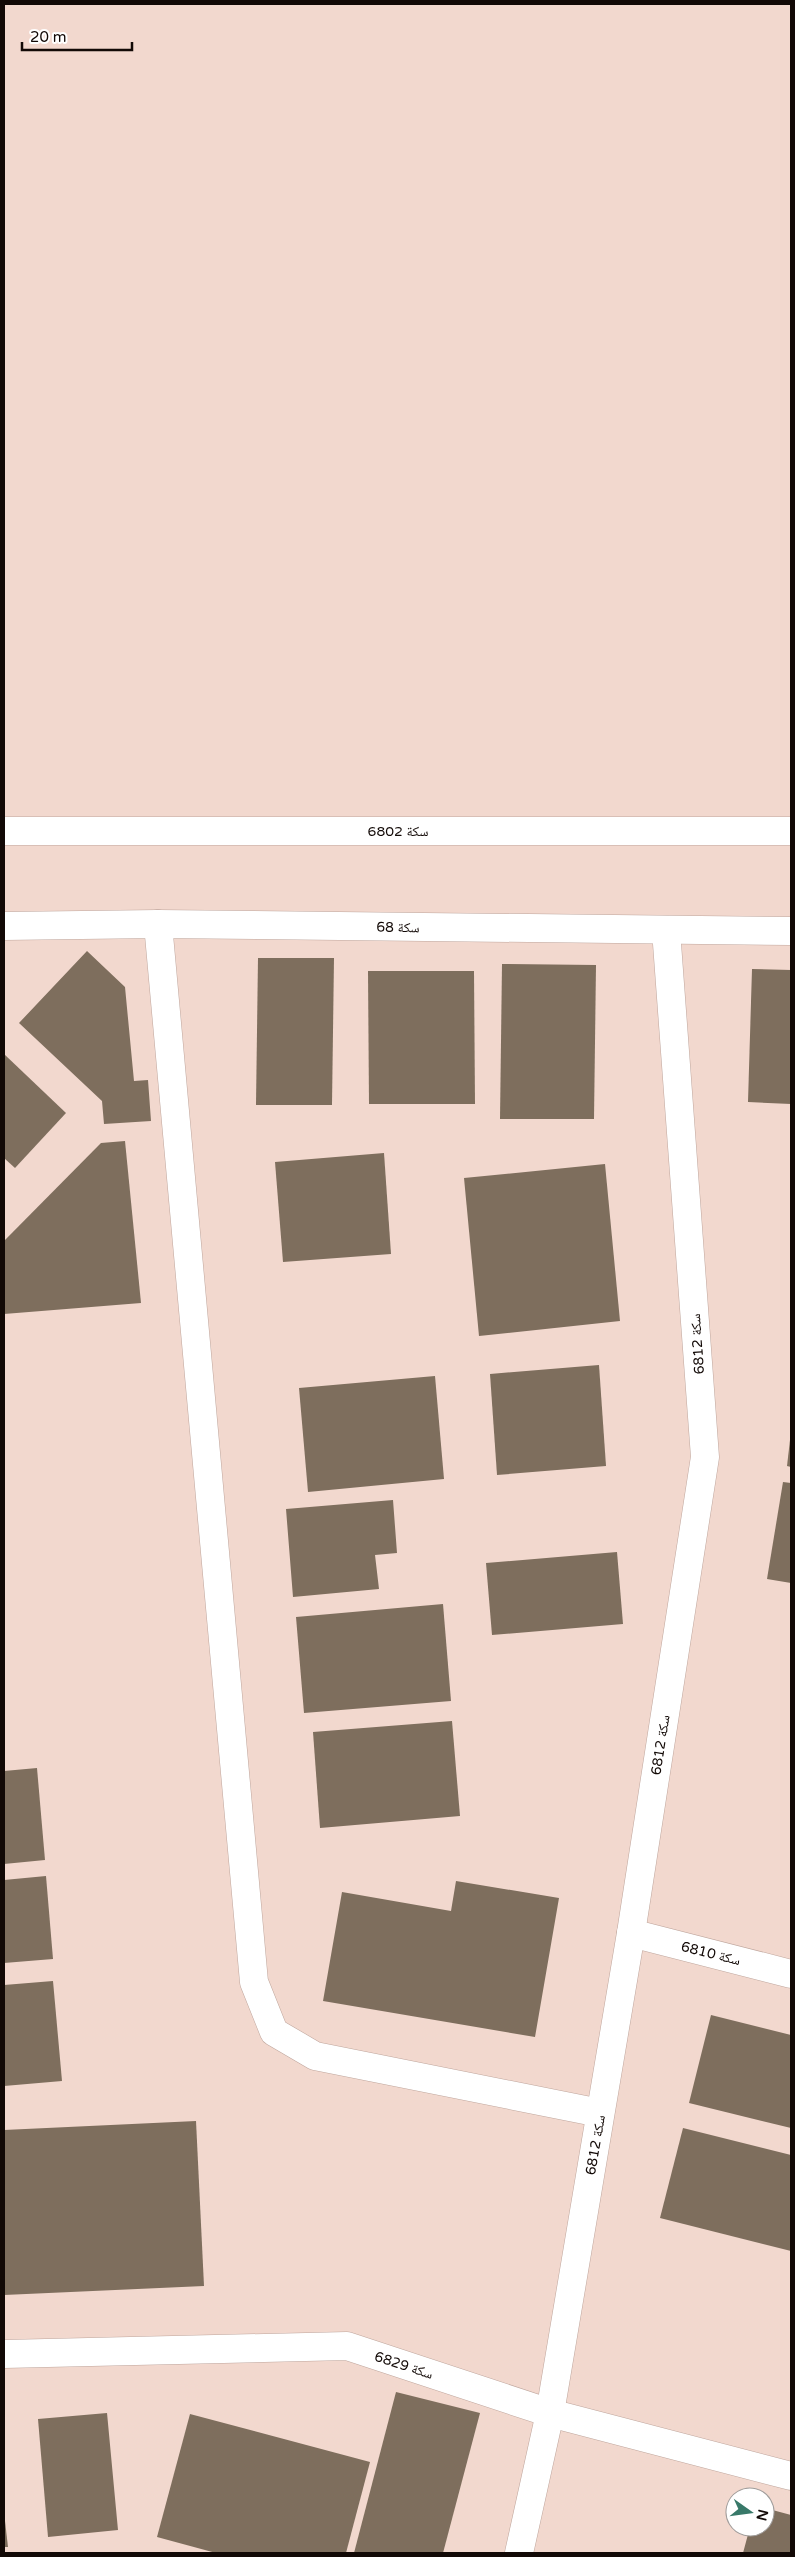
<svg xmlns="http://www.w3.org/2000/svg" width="795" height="2557" viewBox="0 0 795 2557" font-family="'Varela Round','Noto Naskh Arabic',sans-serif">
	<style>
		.building { fill: #7e6e5d }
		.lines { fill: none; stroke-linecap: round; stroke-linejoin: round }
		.minor-casing { stroke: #bfa69d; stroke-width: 29 }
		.tertiary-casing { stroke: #bfa69d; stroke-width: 29 }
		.minor { stroke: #fff; stroke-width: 28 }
		.tertiary { stroke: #fff; stroke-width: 28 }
		.labels { text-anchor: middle; stroke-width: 4.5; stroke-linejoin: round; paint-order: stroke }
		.street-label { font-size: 14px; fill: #120906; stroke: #fff }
	</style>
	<rect width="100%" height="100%" fill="#f2d8ce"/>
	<g class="building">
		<polygon points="87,951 125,987 134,1081 148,1080 151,1121 104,1124 102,1101 19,1023"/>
		<polygon points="258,958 334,958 332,1105 256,1105"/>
		<polygon points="502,964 596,965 594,1119 500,1119"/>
		<polygon points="752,969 791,970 791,1104 748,1102"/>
		<polygon points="368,971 474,971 475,1104 369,1104"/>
		<polygon points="4,1054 66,1113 15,1168 4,1158"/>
		<polygon points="125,1141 141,1303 4,1314 4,1241 101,1143"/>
		<polygon points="384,1153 391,1254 283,1262 275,1162"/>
		<polygon points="605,1164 620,1321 479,1336 464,1178"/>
		<polygon points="599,1365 606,1466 497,1475 490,1374"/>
		<polygon points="435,1376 444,1479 308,1492 299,1388"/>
		<polygon points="790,1440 791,1440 791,1467 787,1466"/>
		<polygon points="783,1482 791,1483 791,1583 767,1579"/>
		<polygon points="393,1500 397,1553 375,1555 379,1589 293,1597 286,1509"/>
		<polygon points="617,1552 623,1624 492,1635 486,1563"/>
		<polygon points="443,1604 451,1701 304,1713 296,1617"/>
		<polygon points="452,1721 460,1816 320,1828 313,1732"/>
		<polygon points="37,1768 45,1860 4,1864 4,1771"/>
		<polygon points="46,1876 53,1959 4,1963 4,1880"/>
		<polygon points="456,1881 559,1898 535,2037 323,2001 342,1892 451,1911"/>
		<polygon points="53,1981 62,2081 4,2086 4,1985"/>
		<polygon points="711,2015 791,2035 791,2128 689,2103"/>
		<polygon points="196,2121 204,2286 4,2295 4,2130"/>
		<polygon points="683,2128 791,2155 791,2251 660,2218"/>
		<polygon points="396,2392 480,2413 443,2553 354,2553"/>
		<polygon points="107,2413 118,2530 48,2537 38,2419"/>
		<polygon points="190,2414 370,2462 346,2553 216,2553 157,2537"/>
		<polygon points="765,2508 791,2515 791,2553 743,2553 750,2527 765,2527"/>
		<polygon points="4,2512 8,2547 4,2547"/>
	</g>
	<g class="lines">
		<defs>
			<g id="minor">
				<polyline points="158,924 254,1982 274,2032 315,2056 600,2113"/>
				<polyline points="4,926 158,924 791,931"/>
				<polyline points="631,1933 791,1974"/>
				<polyline points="4,2354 347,2346 550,2413 791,2476"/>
				<polyline points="519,2553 550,2413 631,1933 705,1457 666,930"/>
			</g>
			<polyline id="tertiary" points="4,831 791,831"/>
		</defs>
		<use href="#minor" class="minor-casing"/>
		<use href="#tertiary" class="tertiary-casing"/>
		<use href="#minor" class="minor"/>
		<use href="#tertiary" class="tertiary"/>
	</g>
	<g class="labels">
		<g class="street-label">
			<text x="398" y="836">سكة 6802</text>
			<text transform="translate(398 927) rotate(1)" y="5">68 سكة</text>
			<text transform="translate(697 1344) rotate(-94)" y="5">سكة 6812</text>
			<text transform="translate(660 1745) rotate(-81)" y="5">سكة 6812</text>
			<text transform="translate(711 1953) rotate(14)" y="5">سكة 6810</text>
			<text transform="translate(595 2145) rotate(-80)" y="5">سكة 6812</text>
			<text transform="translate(404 2365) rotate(18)" y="5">سكة 6829</text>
		</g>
	</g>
	<rect width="795" height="2557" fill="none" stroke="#120906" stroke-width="10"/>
	<g transform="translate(750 2512) rotate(104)"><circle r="24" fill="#ffffff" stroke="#a09d9b"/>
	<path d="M0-4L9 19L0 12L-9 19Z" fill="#387969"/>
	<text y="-8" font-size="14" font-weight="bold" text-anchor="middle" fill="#120906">N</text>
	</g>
	<path d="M22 42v8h110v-8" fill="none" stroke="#120906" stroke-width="2.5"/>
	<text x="30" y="42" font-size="15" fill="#120906" stroke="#ffffff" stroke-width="4" paint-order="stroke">20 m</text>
</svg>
